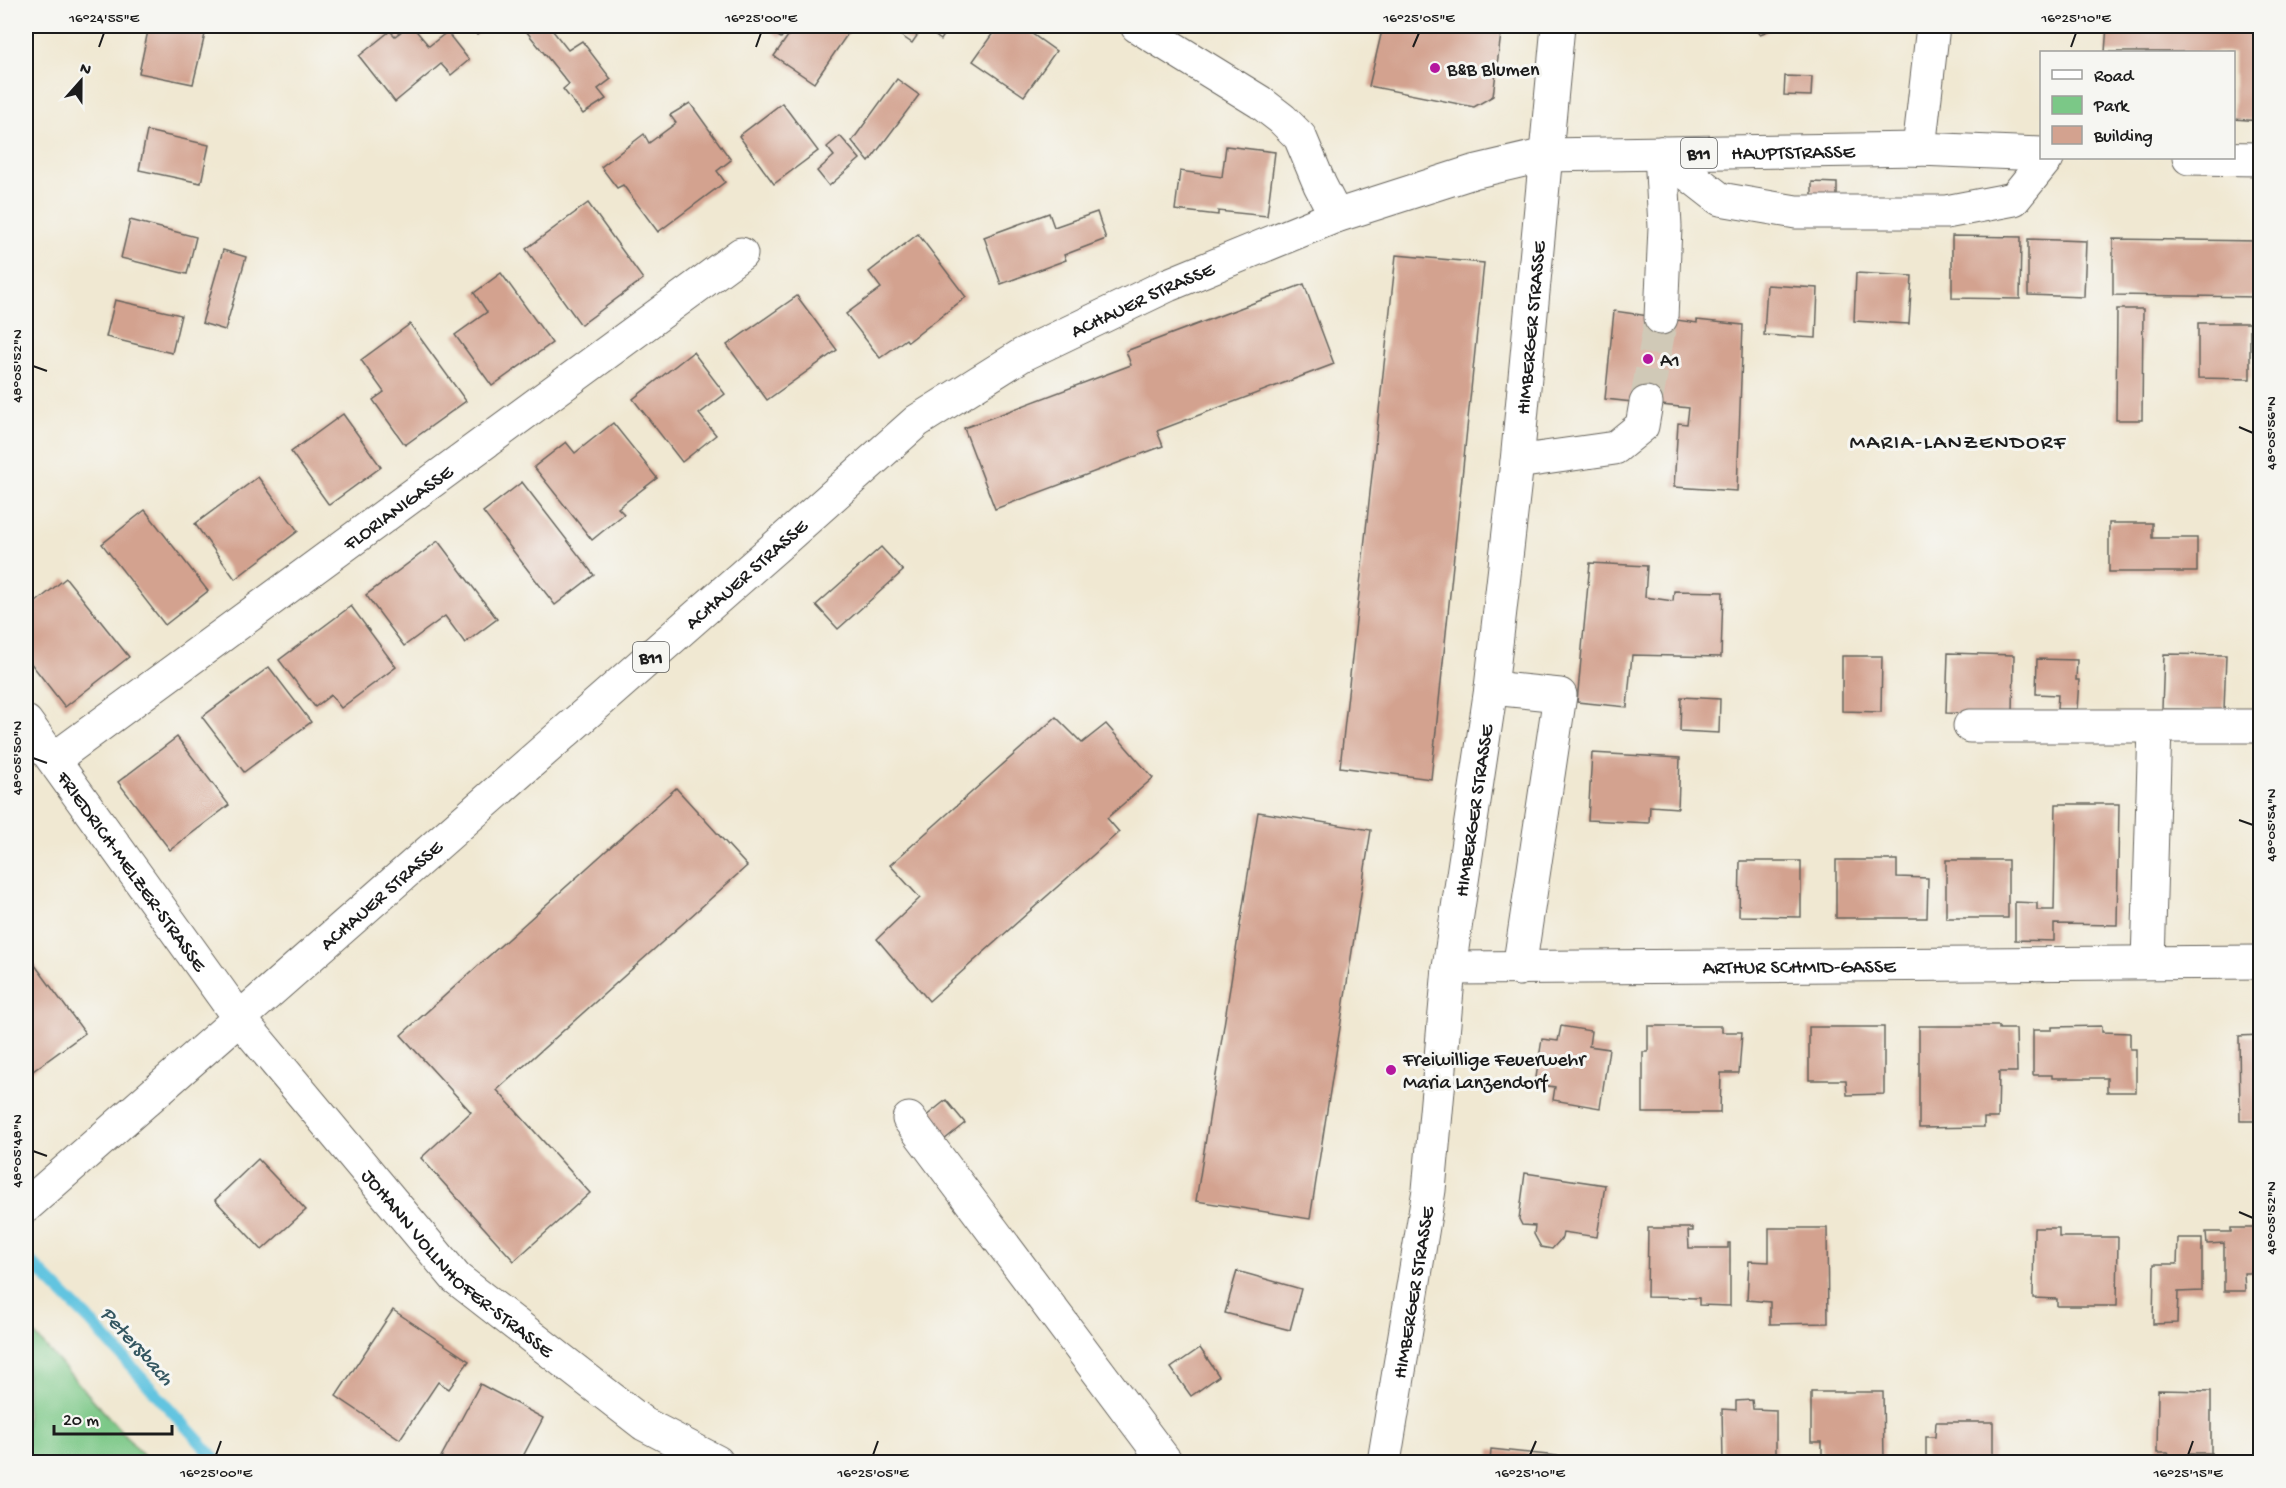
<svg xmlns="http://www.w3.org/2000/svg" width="2286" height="1488" viewBox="0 0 2286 1488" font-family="'Gochi Hand',sans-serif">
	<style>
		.green { fill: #7bc887; stroke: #4c7252; stroke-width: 1.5 }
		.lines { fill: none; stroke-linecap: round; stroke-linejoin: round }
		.stream { stroke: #62c4e0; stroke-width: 12 }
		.building { fill: #d3a28f }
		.minor-tunnel { stroke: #d0c9b7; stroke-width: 33; stroke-dasharray: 33 16; stroke-linecap: butt }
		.minor-casing { stroke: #66635c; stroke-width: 35 }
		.major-casing { stroke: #66635c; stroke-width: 35 }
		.minor { stroke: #fff; stroke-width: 33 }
		.major { stroke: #fff; stroke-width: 33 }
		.ticks { fill: none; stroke: #1c1c1c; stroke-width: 2 }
		.poi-dot { fill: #b5179e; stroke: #f6f6f2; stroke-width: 2 }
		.labels { text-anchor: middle; stroke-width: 6; stroke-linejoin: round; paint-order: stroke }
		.shield { fill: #f6f6f2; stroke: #5d5d5c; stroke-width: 1.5 }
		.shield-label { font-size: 18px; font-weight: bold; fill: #1c1c1c }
		.poi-label { font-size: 20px; fill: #1c1c1c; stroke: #f6f6f2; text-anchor: start }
		.street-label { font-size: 20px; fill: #1c1c1c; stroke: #f6f6f2 }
		.water-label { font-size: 21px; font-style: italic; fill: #345761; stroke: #f6f6f2 }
		.quarter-label { font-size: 22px; letter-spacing: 1.5px; fill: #1c1c1c; stroke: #f6f6f2 }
		.neatline { fill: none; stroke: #1c1c1c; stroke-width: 2 }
		.ticks-label { font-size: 15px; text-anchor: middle; fill: #1c1c1c }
	</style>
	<rect width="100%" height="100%" fill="#f6f6f2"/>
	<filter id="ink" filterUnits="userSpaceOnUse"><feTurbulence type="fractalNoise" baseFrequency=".0167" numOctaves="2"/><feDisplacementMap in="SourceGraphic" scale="12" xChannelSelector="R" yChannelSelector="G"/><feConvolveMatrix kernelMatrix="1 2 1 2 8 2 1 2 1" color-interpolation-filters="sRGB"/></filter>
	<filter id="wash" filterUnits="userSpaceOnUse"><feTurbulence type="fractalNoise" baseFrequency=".008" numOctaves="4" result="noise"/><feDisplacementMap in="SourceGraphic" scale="24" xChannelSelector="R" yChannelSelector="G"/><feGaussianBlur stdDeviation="1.35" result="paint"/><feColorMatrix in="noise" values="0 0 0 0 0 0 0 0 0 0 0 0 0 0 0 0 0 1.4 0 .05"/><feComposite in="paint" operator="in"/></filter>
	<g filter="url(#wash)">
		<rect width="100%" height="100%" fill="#f0e8d2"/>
		<polygon class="green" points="27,1326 149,1462 26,1462"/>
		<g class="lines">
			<polyline class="stream" points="26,1257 90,1321 218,1462"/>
		</g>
		<g id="blocks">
			<g class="building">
				<polygon points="149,26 207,26 193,84 139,73"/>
				<polygon points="409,26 412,26 429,46 447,32 469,60 451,75 441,64 395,102 359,56 390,31 395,36"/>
				<polygon points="470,26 490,26 477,35"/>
				<polygon points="522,26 549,26 568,50 582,41 611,79 598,89 606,99 583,114 563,89 569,84"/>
				<polygon points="762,26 790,26 781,38"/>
				<polygon points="795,26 853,26 814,83 774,56"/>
				<polygon points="889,26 950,26 941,40 923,27 912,43 888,27"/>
				<polygon points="998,26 1021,26 1056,51 1024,96 973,61"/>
				<polygon points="1383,26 1502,26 1493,96 1474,107 1369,86"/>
				<polygon points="1755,26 1780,26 1760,34"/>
				<polygon points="2107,26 2260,26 2260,121 2234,119 2234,52 2105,52"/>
				<polygon points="1785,76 1812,77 1811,96 1784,95"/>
				<polygon points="897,79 919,95 869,162 852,141"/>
				<polygon points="690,103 731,160 717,171 725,182 658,232 623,185 617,188 601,167 644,134 649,143 676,123 670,115"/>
				<polygon points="782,103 818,151 774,184 739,136"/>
				<polygon points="147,131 209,145 201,183 139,170"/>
				<polygon points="840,136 860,159 829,186 817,171 834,156 827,147"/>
				<polygon points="1226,146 1275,152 1267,216 1218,211 1218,215 1175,210 1180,171 1222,177"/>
				<polygon points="1812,182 1837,183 1837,197 1812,197"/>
				<polygon points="588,203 643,279 581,325 526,249"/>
				<polygon points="1097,212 1106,239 1064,255 1066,260 1001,284 984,237 1049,213 1054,227"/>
				<polygon points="130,220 196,237 187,274 121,258"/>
				<polygon points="918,234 966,297 908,342 906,339 880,358 846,314 881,288 869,272"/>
				<polygon points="1952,236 2021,237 2020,299 1952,298"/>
				<polygon points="2028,239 2086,241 2084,297 2028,295"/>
				<polygon points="2113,239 2260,241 2260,297 2113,295"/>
				<polygon points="223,250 246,257 225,330 202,323"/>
				<polygon points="1396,255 1484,263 1431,779 1340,767"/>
				<polygon points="501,273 552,343 492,386 455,335 487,312 474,293"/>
				<polygon points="1856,273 1912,276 1909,324 1854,321"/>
				<polygon points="1304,284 1334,364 1157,431 1163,446 995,509 964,428 1131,365 1126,351"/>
				<polygon points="1767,285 1818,288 1816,338 1764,335"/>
				<polygon points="797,296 837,350 767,400 727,345"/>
				<polygon points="115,300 181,315 172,353 106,337"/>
				<polygon points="2117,309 2143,309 2142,420 2116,420"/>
				<polygon points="1614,311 1697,323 1697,320 1743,325 1737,491 1674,487 1678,423 1687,424 1689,408 1605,399"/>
				<polygon points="2198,323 2250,323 2250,379 2198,378"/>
				<polygon points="410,324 466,401 405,445 373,400 384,392 361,360"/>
				<polygon points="693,352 725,394 699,414 716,435 682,462 633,399"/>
				<polygon points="343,414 381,467 329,505 291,452"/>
				<polygon points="613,423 657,478 618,508 624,514 592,540 534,467 566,442 575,453"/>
				<polygon points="258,477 298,531 235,579 195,524"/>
				<polygon points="522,482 594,575 555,605 483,512"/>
				<polygon points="145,510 208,591 165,625 102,544"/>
				<polygon points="2109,523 2152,523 2152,538 2197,538 2197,572 2109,572"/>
				<polygon points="438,541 497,619 465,643 445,616 404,646 366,595"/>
				<polygon points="881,547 903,571 838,629 816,605"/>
				<polygon points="1590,563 1647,566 1645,597 1673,601 1674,591 1723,592 1721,657 1632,655 1627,707 1577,702"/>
				<polygon points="66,578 129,657 65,707 26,657 26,610"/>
				<polygon points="351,606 396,667 341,708 331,695 315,707 279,660"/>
				<polygon points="1948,653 2014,655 2013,715 1946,713"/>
				<polygon points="2164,654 2226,655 2224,710 2162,709"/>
				<polygon points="1842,656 1882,656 1881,712 1842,711"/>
				<polygon points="2037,659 2077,660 2076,680 2079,680 2077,709 2057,709 2058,695 2036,694"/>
				<polygon points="269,667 311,722 244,772 202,717"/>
				<polygon points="1681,697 1720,699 1719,733 1680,731"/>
				<polygon points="1056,717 1082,743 1106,724 1153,778 1107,818 1119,832 929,1001 877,939 920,898 890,865"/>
				<polygon points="177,737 229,805 170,850 118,782"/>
				<polygon points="1592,753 1680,758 1678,808 1650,806 1649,823 1588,820"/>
				<polygon points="676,788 747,866 497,1090 590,1193 514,1261 421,1158 471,1112 401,1035"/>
				<polygon points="2056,804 2119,804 2117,925 2054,924 2054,941 2015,940 2015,902 2037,903 2037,910 2054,910"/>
				<polygon points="1258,812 1371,830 1310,1219 1196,1201"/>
				<polygon points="1836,860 1897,860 1897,877 1928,878 1927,918 1836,918"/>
				<rect x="1946" y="860" width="62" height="58"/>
				<polygon points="1740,861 1801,861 1801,917 1739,916"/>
				<polygon points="26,953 85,1033 26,1076"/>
				<polygon points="1561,1026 1591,1031 1589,1046 1609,1049 1600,1108 1553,1100 1555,1087 1535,1084 1542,1039 1558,1041"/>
				<polygon points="1648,1026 1722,1026 1722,1032 1742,1032 1739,1073 1721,1073 1720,1113 1643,1113 1643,1052 1648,1052"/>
				<polygon points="1919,1026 1999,1026 1999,1029 2016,1029 2017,1072 1999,1072 1998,1118 1984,1118 1984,1127 1919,1128"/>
				<polygon points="2102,1026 2102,1032 2130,1033 2130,1049 2136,1049 2136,1092 2107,1092 2107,1078 2052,1078 2052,1075 2033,1075 2033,1030 2052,1030 2052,1027"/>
				<polygon points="1809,1027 1884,1027 1884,1094 1847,1095 1846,1080 1809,1080"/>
				<polygon points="2260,1035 2260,1121 2240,1121 2239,1036"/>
				<polygon points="946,1100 965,1123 944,1140 925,1117"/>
				<polygon points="258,1159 306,1210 262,1250 215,1200"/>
				<polygon points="1525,1173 1605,1185 1597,1237 1563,1232 1562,1238 1552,1249 1541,1247 1534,1234 1535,1226 1522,1225 1519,1219"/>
				<polygon points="1648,1228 1693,1228 1693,1231 1688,1231 1689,1248 1728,1248 1728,1243 1730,1243 1730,1306 1699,1305 1699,1298 1647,1297"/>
				<polygon points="1769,1228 1827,1228 1828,1323 1770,1324 1770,1302 1747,1300 1749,1261 1769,1262"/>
				<polygon points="2034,1228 2059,1228 2059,1237 2118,1237 2117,1306 2057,1306 2057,1299 2033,1298"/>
				<polygon points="2231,1228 2260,1228 2260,1273 2244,1273 2245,1291 2224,1291 2224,1243 2207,1244 2206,1232 2231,1232"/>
				<polygon points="2178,1238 2202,1238 2202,1291 2178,1292 2177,1323 2153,1324 2154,1264 2177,1264"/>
				<polygon points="1237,1271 1301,1289 1290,1330 1225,1313"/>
				<polygon points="393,1310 469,1361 449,1389 438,1382 400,1439 336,1396"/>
				<polygon points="1200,1348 1219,1376 1191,1396 1171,1368"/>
				<polygon points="480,1384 543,1418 520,1462 450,1462 441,1457"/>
				<polygon points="2158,1390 2211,1391 2211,1453 2190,1453 2185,1462 2173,1462 2168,1453 2157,1453"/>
				<polygon points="1811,1392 1883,1392 1884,1462 1822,1462 1822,1442 1811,1442"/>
				<polygon points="1752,1400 1753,1409 1776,1410 1776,1462 1723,1462 1722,1409 1736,1410 1736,1401"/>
				<polygon points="1936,1422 1993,1422 1993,1462 1926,1462 1926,1437 1935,1437"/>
				<polygon points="1491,1449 1557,1456 1556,1462 1490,1462"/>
			</g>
		</g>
	</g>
	<g filter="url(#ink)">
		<use href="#blocks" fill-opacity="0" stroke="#66635c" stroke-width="1.5"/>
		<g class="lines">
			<polyline class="minor-tunnel" points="1646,403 1661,318"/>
			<defs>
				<g id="minor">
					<polyline points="1137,26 1260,102 1282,119 1300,137 1320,185 1336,216"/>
					<polyline points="1919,149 1933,26"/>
					<polyline points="1661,153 1720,199 1796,212 1946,212 2014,199 2047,158"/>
					<polyline points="1661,318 1665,227 1661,153"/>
					<polyline points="1517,462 1615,448 1642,426 1646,403"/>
					<polyline points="1491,688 1560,695 1519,969"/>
					<path id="s1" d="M26,722L239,1018L456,1278L644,1424L717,1462"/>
					<polyline points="1970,726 2260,726"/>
					<path id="s2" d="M54,759L741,254"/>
					<polyline points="2148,962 2155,727"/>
					<path id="s3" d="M1449,968L2260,962"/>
					<polyline points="909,1119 1166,1462"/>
					<path id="s4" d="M1384,1462L1429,1190L1449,968L1491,688L1517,462L1558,26"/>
				</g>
				<g id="major">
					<polyline points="2189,158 2260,159"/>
					<path id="s5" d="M26,1206L780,543L917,421L1022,355L1168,285L1336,216L1473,172L1545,155L1919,149L2042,154"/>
				</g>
			</defs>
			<use href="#minor" class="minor-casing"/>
			<use href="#major" class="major-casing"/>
			<use href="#minor" class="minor"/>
			<use href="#major" class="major"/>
		</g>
	</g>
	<path class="ticks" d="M99,47L104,33M756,47L761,33M1413,47L1419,33M2071,47L2076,33M33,366L47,371M2239,427L2253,433M33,758L47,763M2239,820L2253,825M33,1151L47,1156M2239,1212L2253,1218M216,1455L221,1441M873,1455L878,1441M1530,1455L1536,1441M2188,1455L2193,1441"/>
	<g class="poi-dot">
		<circle cx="1435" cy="68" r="6"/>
		<circle cx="1648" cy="359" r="6"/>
		<circle cx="1391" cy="1070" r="6"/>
	</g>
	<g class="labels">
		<g class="shield">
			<rect x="1681" y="138" width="36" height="30" rx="4.5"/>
			<rect x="633" y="642" width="36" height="30" rx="4.5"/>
		</g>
		<g class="shield-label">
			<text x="1699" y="159">B11</text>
			<text x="651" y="663">B11</text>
		</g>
		<g class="poi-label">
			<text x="1447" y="75">B&amp;B Blumen</text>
			<text x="1660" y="366">A1</text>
			<text x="1403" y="1065">Freiwillige Feuerwehr<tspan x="1403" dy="23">Maria Lanzendorf</tspan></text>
		</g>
		<g class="street-label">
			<text dy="7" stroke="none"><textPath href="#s5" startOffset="2121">HAUPTSTRASSE</textPath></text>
			<text dy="7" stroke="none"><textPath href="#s5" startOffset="1444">ACHAUER STRASSE</textPath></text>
			<text dy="7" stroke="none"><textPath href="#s4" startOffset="1144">HIMBERGER STRASSE</textPath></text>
			<text dy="7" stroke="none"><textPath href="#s2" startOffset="426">FLORIANIGASSE</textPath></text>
			<text dy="7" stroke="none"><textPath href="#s5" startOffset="958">ACHAUER STRASSE</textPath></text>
			<text dy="7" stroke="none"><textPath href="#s4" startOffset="658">HIMBERGER STRASSE</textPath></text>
			<text dy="7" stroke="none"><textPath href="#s1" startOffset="183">FRIEDRICH-MELZER-STRASSE</textPath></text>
			<text dy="7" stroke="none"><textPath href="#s5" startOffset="472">ACHAUER STRASSE</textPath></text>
			<text dy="7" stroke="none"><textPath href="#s3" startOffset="350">ARTHUR SCHMID-GASSE</textPath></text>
			<text dy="7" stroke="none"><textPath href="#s1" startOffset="694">JOHANN VOLLNHOFER-STRASSE</textPath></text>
			<text dy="7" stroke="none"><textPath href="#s4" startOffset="172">HIMBERGER STRASSE</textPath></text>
		</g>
		<g class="water-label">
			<text transform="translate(138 1345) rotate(48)" y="7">Petersbach</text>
		</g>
		<g class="quarter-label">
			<text x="1958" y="448">MARIA-LANZENDORF</text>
		</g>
	</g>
	<rect width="2286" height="1488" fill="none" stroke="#f6f6f2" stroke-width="66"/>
	<rect x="2040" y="51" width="195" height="108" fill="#f6f6f2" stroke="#9f9f9c" stroke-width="1.5"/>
	<rect x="2052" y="70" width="30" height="9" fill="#ffffff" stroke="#9f9f9c" stroke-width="1.5"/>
	<text x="2094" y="81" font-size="18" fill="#1c1c1c">Road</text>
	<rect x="2052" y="96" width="30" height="18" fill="#7bc887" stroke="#9f9f9c" stroke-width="1.5"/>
	<text x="2094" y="111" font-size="18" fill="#1c1c1c">Park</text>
	<rect x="2052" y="126" width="30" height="18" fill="#d3a28f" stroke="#9f9f9c" stroke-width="1.5"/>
	<text x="2094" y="141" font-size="18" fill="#1c1c1c">Building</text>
	<g transform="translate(81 81) rotate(21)" stroke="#f6f6f2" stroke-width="4.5" paint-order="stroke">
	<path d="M0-4.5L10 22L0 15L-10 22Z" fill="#1c1c1c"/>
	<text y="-9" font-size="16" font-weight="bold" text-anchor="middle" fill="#1c1c1c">N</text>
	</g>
	<path d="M54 1425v9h118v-9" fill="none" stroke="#1c1c1c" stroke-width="3"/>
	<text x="63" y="1425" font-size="18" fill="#1c1c1c" stroke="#f6f6f2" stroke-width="4.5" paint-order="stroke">20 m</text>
	<rect x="33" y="33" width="2220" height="1422" class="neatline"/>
	<g class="ticks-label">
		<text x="104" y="22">16°24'55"E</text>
		<text x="761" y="22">16°25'00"E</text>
		<text x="1419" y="22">16°25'05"E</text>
		<text x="2076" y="22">16°25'10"E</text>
		<text transform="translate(16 366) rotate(-90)" y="5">48°05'52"N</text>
		<text transform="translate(2270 433) rotate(-90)" y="5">48°05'56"N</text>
		<text transform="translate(16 758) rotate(-90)" y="5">48°05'50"N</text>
		<text transform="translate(2270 825) rotate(-90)" y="5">48°05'54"N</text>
		<text transform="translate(16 1151) rotate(-90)" y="5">48°05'48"N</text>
		<text transform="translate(2270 1218) rotate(-90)" y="5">48°05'52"N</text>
		<text x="216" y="1477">16°25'00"E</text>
		<text x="873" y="1477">16°25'05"E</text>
		<text x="1530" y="1477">16°25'10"E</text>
		<text x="2188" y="1477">16°25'15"E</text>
	</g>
</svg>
